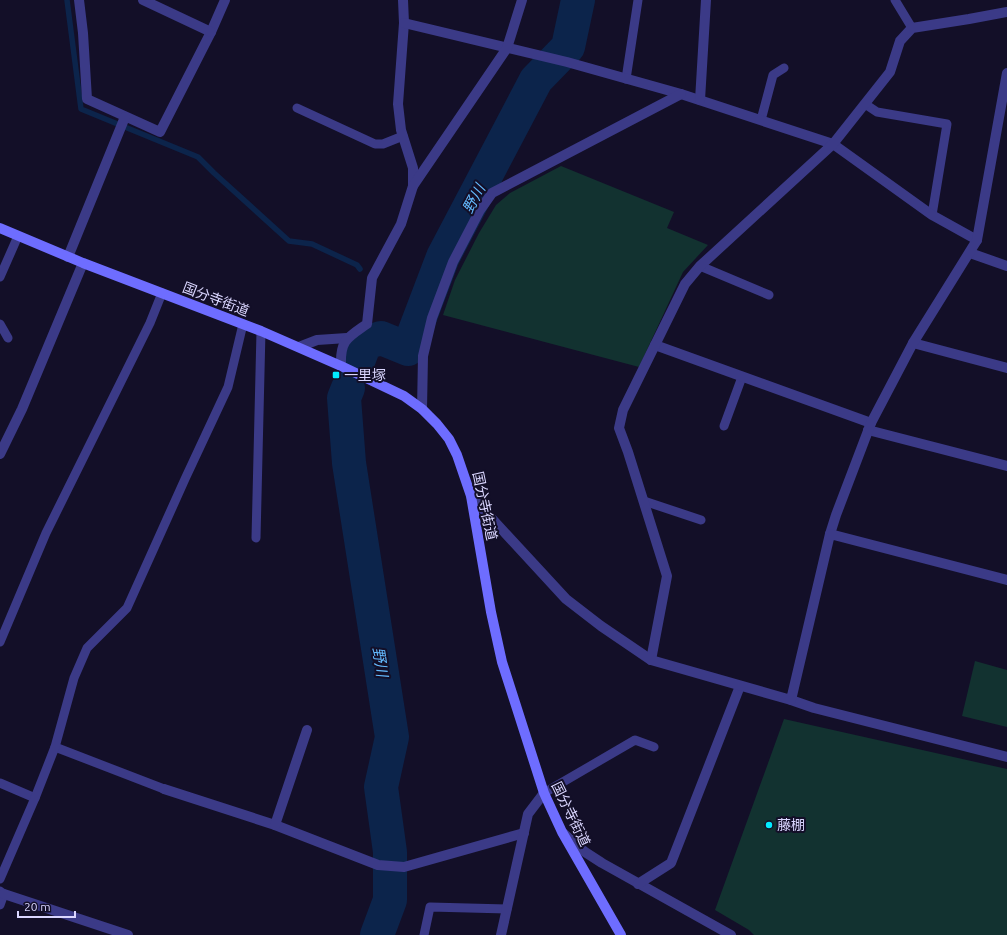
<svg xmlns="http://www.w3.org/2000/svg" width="1007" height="935" viewBox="0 0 1007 935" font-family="Ubuntu,'Noto Sans JP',sans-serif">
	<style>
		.green { fill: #123230 }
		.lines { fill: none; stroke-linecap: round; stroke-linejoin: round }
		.stream { stroke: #0c244b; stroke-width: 5.5 }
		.river { stroke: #0c244b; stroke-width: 34 }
		.service { stroke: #3b3a87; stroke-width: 9 }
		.minor { stroke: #3b3a87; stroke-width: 10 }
		.tertiary { stroke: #3b3a87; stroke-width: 10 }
		.secondary { stroke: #6e6dff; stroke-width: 10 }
		.poi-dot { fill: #02ecff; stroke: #130f28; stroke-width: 1.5 }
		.labels { text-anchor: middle; stroke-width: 4; stroke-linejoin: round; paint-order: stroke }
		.street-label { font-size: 14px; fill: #dad6ff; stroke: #130f28 }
		.poi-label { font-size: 14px; fill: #dad6ff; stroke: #130f28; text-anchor: start }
		.water-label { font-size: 15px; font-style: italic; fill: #64bbff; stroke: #130f28 }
	</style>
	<rect width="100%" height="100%" fill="#130f28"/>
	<g class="green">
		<polygon points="561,166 674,212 667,228 708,245 683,272 639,367 443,315 455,280 479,233 496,205 510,193"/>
		<polygon points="975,661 1007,670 1007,727 962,716"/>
		<polygon points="784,719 1007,769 1007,935 754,935 749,930 715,910"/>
	</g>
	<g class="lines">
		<g class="stream">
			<polyline points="67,0 81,109 198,157 214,173 289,241 312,244 357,265 360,269"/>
			<polyline points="365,343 366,338"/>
		</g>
		<g class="river">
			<polyline points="359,359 365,343 381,338 408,349 443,257 536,80 568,47 578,0"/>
			<polyline points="348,388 344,398 349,463 392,737 381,787 390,852 390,900 377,935"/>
		</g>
		<g class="service">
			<polyline points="895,0 912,28"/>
			<polyline points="626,79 638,0"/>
			<polyline points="865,104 877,112 947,124 932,215"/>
			<polyline points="297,108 375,144 383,144 403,136"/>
			<polyline points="761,120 773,75 784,68"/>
			<polyline points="700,266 769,295"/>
			<polyline points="0,277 18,236"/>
			<polyline points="0,324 8,338"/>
			<polyline points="724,426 742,377"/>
			<polyline points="644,501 701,520"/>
			<polyline points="256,538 261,331"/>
			<polyline points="0,642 46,533 150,323 162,293"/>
			<polyline points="55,747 164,789"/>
			<polyline points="0,783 35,798"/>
			<polyline points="544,793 635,740 654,747"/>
			<polyline points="0,879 35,798 55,747 74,678 87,648 127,608 185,479 228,387 243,324"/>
			<polyline points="0,891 4,894 0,905"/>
			<polyline points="424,935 430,907 507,909"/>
		</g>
		<g class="minor">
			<polyline points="79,0 83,33 87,99 160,132 211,32 225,0"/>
			<polyline points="143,0 211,32"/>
			<polyline points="403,0 404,23 398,104 401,130 413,168 413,186"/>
			<polyline points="404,23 567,62 681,94 833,144 932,215 977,240"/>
			<polyline points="700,100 706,0"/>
			<polyline points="970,253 1007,266"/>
			<polyline points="68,257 125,117"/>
			<polyline points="913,343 1007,368"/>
			<polyline points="655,345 871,423"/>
			<polyline points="299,347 317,340 347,338"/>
			<path d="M341,366C340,340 347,338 367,324L372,278L401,224L413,186L507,48L522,0"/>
			<polyline points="422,409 423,356 432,318 453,262 480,210 492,193 681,94"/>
			<polyline points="868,430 1007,466"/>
			<polyline points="0,454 22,409 83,263"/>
			<polyline points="830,534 836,515 871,423 913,343 977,240 1007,73"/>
			<polyline points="651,660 667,576 628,452 619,428 623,410 685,284 700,266 833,144 890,72 900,41 912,28 969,19 1007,12"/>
			<polyline points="791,700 814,708 1007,757"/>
			<polyline points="164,789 275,825 378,865 404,867 524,833"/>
			<polyline points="275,825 307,730"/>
			<polyline points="563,833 585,852 602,863 731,935"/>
			<polyline points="638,884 671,863 740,686"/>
			<polyline points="4,894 128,935"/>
			<polyline points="501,935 528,814 544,793"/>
		</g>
		<polyline class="tertiary" points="471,496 566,599 601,626 651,660 791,700 830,534 1007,580"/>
		<polyline class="secondary" points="0,228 83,263 261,331 341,366 404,396 422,409 437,424 449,439 457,455 471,496 491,612 502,662 544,793 562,832 621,935"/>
	</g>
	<g class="poi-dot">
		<rect x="332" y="371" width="8" height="8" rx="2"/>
		<circle cx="769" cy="825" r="4"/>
	</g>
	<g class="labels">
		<g class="street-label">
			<text transform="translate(216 299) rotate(21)" y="5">国分寺街道</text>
			<text transform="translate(485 506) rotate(78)" y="5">国分寺街道</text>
			<text transform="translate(571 814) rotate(64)" y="5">国分寺街道</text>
		</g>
		<g class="poi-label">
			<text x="344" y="380">一里塚</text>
			<text x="777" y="830">藤棚</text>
		</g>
		<g class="water-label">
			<text transform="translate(474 199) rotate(-62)" y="5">野川</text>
			<text transform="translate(380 662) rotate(81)" y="5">野川</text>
		</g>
	</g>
	<path d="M18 911v6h57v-6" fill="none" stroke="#dad6ff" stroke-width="2"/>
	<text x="24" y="911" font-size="12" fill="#dad6ff" stroke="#130f28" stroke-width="3" paint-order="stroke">20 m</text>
</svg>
